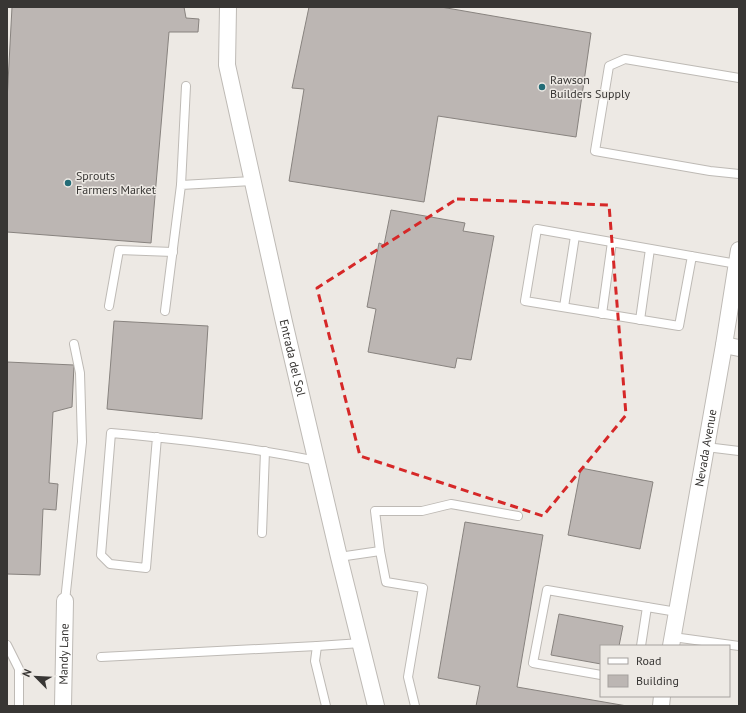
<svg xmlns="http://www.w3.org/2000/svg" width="746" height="713" viewBox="0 0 746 713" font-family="'PT Sans',sans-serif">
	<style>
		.building { fill: #bcb6b3; stroke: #88837f }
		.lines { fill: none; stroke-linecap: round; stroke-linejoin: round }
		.lane-casing { stroke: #bebab5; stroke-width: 10 }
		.street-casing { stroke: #bebab5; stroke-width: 18 }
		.lane { stroke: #fff; stroke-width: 8 }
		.street { stroke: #fff; stroke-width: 16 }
		.marked { fill: none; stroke: #d62828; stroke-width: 3; stroke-dasharray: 8 5; stroke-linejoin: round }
		.poi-dot { fill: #236c77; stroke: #ede9e4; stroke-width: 1.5 }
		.labels { text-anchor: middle; stroke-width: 3; stroke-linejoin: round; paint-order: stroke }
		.poi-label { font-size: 12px; fill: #383634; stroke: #ede9e4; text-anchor: start }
		.street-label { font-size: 12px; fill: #383634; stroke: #ede9e4 }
	</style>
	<rect width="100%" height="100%" fill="#ede9e4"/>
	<g class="building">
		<polygon points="12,7 184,7 186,18 199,19 198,32 169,32 151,243 7,232 7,101"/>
		<polygon points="309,7 441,7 591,33 576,137 438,116 424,202 289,181 304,89 292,88"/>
		<polygon points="391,210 465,223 463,231 494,236 471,360 457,358 455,368 368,352 376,309 367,307 379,243 384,245"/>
		<polygon points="114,321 208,326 202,419 107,409"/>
		<polygon points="7,362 74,365 72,407 53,412 49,483 58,484 56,510 43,509 40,575 7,574"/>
		<polygon points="581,468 653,482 640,549 568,535"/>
		<polygon points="465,522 543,535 517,687 627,706 476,706 480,686 438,678"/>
		<polygon points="559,614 623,626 619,646 601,646 601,664 551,655"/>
	</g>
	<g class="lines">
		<defs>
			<g id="lane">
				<polyline points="739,78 625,59 609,66 595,151 710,171 739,174"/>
				<polyline points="181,185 186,86"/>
				<polyline points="692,256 679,326 525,301 537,229 737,264"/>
				<polyline points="109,306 119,250 173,252"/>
				<polyline points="564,307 575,236"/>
				<polyline points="165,311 181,185 252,181"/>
				<polyline points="602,314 612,242"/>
				<polyline points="640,320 650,249"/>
				<path d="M157,437L146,568L110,564L101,555L111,433C180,439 249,447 317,461"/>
				<polyline points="706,447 739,451"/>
				<polyline points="262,533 265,451"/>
				<polyline points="339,557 380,551"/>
				<polyline points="65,601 82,442 80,373 74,344"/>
				<polyline points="673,637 739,646"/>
				<polyline points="7,645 19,669 19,706"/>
				<polyline points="317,646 315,661 326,706"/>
				<polyline points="641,646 647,607 677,612"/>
				<polyline points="101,657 317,646 361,643"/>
				<polyline points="601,675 533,663 547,590 647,607"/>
				<polyline points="415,706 408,677 423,588 386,582 380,551 375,511 422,511 451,504 518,516"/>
			</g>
			<g id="street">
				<path id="s1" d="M228,7L227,65L284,322L339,557L376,706"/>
				<polyline points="724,345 739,348"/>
				<path id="s2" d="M671,646L724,345L739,250"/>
				<path id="s3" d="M63,706L65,601"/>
				<polyline points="661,706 662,696"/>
			</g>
		</defs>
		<use href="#lane" class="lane-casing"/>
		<use href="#street" class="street-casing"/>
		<use href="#lane" class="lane"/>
		<use href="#street" class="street"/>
	</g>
	<path class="marked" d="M457,199L609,205L626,415L543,516L360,456L317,288Z"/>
	<g class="poi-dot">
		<circle cx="542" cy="87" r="4"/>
		<circle cx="68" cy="183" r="4"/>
	</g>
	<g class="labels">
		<g class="poi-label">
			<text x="550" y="84">Rawson<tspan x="550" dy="14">Builders Supply</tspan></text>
			<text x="76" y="180">Sprouts<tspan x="76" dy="14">Farmers Market</tspan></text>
		</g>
		<g class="street-label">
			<text dy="4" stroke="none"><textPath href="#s1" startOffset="358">Entrada del Sol</textPath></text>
			<text dy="4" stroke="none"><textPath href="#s2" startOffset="201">Nevada Avenue</textPath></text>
			<text dy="4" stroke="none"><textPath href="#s3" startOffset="52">Mandy Lane</textPath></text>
		</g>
	</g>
	<rect width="746" height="713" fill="none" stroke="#383634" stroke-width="16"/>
	<rect x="600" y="645" width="130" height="52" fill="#ede9e4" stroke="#a5a19e"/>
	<rect x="608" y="658" width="20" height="6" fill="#ffffff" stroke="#a5a19e"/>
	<text x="636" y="665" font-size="12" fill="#383634">Road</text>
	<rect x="608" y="675" width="20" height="12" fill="#bcb6b3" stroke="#a5a19e"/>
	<text x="636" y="685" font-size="12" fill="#383634">Building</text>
	<g transform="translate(36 677) rotate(294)" stroke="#ede9e4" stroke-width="3" paint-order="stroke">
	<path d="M0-3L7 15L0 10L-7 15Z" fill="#383634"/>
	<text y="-6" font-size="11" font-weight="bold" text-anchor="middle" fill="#383634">N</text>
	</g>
</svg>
